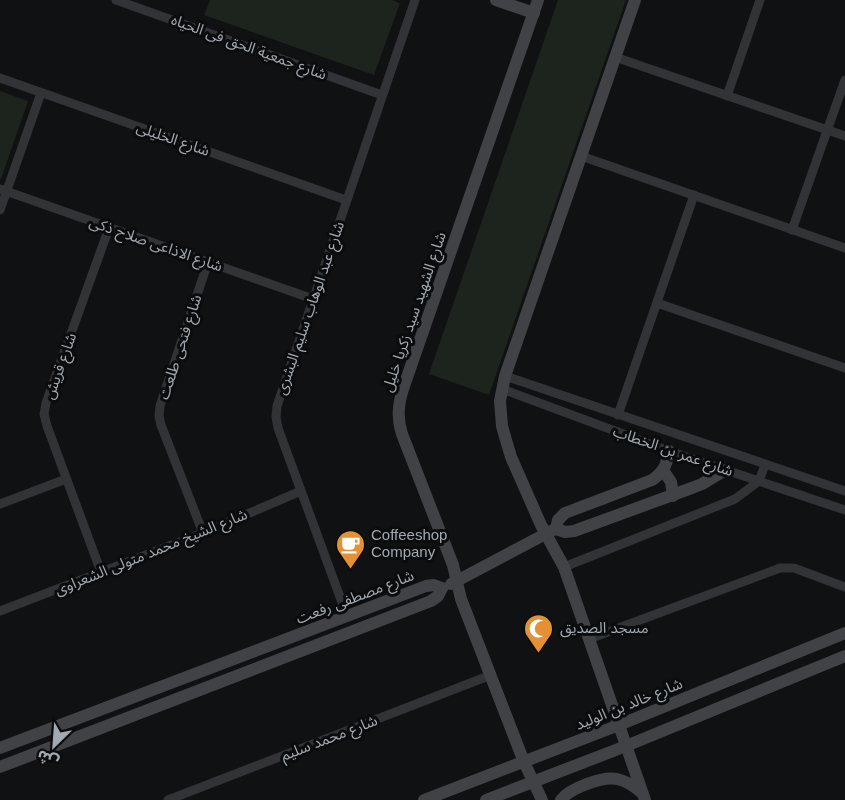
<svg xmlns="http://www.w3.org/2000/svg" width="845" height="800" viewBox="0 0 845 800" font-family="Helvetica,'Noto Sans Arabic',sans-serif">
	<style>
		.green { fill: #1d241d }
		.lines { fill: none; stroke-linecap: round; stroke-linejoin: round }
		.street { stroke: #323336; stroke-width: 9 }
		.secondary { stroke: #404246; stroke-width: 12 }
		.labels { text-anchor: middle; stroke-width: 6; stroke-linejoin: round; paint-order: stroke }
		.street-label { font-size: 15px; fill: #a2a9b1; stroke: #0b0c0d }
		.poi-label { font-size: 15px; fill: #a2a9b1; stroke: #0b0c0d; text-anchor: start }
	</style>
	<rect width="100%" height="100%" fill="#101112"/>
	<g class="green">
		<polygon points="210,0 392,0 400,3 374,75 204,15"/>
		<polygon points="558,0 626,0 489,395 429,374"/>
		<polygon points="0,91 28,101 1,179 0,179"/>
	</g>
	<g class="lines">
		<g class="street">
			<polyline points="116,0 382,95"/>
			<polyline points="615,57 845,136"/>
			<polyline points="0,78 346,200"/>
			<polyline points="727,96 760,0"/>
			<polyline points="581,156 845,248"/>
			<polyline points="0,189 313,299"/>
			<polyline points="0,210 41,93"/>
			<polyline points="792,230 845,80"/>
			<polyline points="657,303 845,368"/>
			<polyline points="505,376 845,491"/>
			<polyline points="502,389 669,451 845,510"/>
			<polyline points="618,415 694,195"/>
			<polyline points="0,504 66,479"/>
			<polyline points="203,533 161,425 159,416 160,406 208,262"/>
			<polyline points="564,567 735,499 759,481 765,465"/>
			<polyline points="101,572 47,426 44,414 46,403 109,228"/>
			<polyline points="0,611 203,533 301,491"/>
			<polyline points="347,616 278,428 276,417 277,406 415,0"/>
			<polyline points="589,639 780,568 794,568 845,587"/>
			<polyline points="168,800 491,675"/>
		</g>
		<g class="secondary">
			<polyline points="496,0 534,13"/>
			<path d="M538,0L403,389C398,405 397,418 402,434L453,565L461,599L524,762L542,800"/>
			<polyline points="635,0 505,376 500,401 502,426 506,440 511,457 541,525 564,567 645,800"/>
			<polyline points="663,470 671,482 673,496"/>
			<polyline points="556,529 565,532 574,531 689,489 702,484 725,470"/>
			<path d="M556,529L558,520L565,513L652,480C664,472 667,464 669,451"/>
			<polyline points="451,584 553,530"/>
			<polyline points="0,748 426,586 434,585 442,588"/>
			<polyline points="0,767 431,601 438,596 442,588"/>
			<polyline points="424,800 619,725 845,633"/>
			<polyline points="486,800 626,746 845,656"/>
			<path d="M561,800C570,788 603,776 617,779C627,781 634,786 642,793"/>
		</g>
	</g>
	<defs>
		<symbol id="cafe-pin" viewBox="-11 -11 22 30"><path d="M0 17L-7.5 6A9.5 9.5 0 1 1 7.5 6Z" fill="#e49135" stroke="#0b0c0d"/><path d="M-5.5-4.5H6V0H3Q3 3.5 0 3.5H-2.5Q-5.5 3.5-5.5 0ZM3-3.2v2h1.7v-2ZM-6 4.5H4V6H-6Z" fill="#fff"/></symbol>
		<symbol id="mosque-pin" viewBox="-11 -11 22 30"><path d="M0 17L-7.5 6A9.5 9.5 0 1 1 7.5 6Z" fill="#e49135" stroke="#0b0c0d"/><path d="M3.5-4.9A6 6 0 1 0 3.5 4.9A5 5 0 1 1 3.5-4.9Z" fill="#fff"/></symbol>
	</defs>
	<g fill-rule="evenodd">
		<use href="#cafe-pin" x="334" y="528" width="33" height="45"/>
		<use href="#mosque-pin" x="522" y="612" width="33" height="45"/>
	</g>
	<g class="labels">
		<g class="street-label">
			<text transform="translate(249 47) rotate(20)" y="5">شارع جمعية الحق فى الحياه</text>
			<text transform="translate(173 139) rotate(19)" y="5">شارع الخليلى</text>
			<text transform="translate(156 244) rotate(19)" y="5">شارع الاذاعى صلاح ذكى</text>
			<text transform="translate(310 308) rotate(-71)" y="5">شارع عبد الوهاب سليم البشرى</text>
			<text transform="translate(414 312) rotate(-71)" y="5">شارع الشهيد سيد زكريا خليل</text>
			<text transform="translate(180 347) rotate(-72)" y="5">شارع فتحى طلعت</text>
			<text transform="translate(60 366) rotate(-70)" y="5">شارع قريش</text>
			<text transform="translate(673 451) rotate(19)" y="5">شارع عمر بن الخطاب</text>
			<text transform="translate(151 552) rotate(-22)" y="5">شارع الشيخ محمد متولى الشعراوى</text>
			<text transform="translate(355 597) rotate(-21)" y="5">شارع مصطفى رفعت</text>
			<text transform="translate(629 704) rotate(-22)" y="5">شارع خالد بن الوليد</text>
			<text transform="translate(329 738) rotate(-21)" y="5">شارع محمد سليم</text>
		</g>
		<g class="poi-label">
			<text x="371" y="540">Coffeeshop<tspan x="371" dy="17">Company</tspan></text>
			<text x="560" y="633">مسجد الصديق</text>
		</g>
	</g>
	<g transform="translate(54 746) rotate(205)" stroke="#0b0c0d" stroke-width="4.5" paint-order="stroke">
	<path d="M0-4.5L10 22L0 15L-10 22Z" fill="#a2a9b1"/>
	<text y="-9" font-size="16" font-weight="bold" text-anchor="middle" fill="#a2a9b1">ش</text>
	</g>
</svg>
